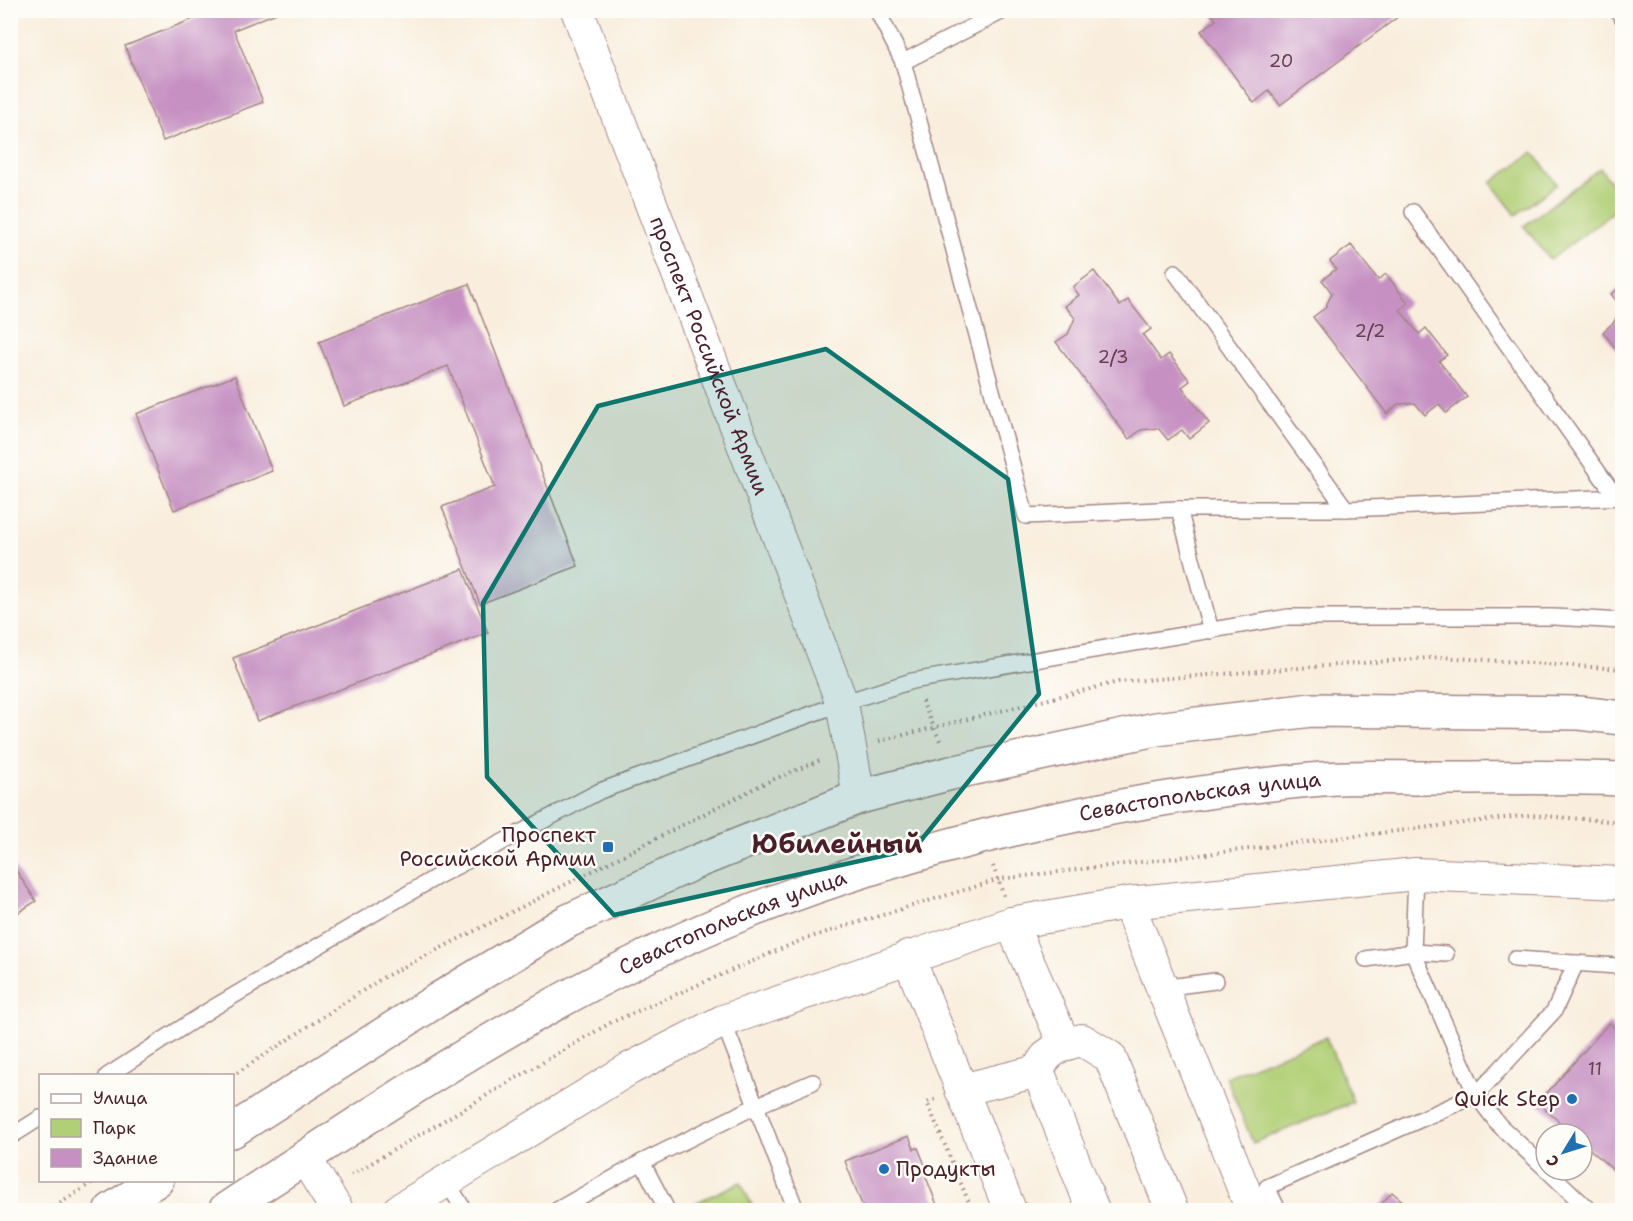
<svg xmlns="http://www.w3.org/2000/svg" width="1633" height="1221" viewBox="0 0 1633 1221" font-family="'Shantell Sans',sans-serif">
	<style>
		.green { fill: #b1cf76; stroke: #7e7750; stroke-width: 1.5 }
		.building { fill: #c691c2 }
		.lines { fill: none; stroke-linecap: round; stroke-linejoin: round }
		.lane-casing { stroke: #a28684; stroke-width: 18 }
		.street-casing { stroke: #a28684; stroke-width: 34 }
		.primary-casing { stroke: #a28684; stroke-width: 36 }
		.path { stroke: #a28684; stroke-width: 4; stroke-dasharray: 1.5 4.5; stroke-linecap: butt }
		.lane { stroke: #fff; stroke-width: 15 }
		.street { stroke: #fff; stroke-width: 32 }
		.primary { stroke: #fff; stroke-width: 33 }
		.marked { fill: #0f766e; fill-opacity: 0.2; stroke: #0f766e; stroke-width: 4.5; stroke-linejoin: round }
		.poi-dot { fill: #1f6fb2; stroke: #fdfcf7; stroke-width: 2 }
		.labels { text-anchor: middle; stroke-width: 5; stroke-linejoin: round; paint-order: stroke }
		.number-label { font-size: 18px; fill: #693c51 }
		.street-label { font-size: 21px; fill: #4a1f2b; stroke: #fdfcf7 }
		.poi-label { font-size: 21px; fill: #4a1f2b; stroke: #fdfcf7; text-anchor: end }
		.district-label { font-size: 27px; font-weight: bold; fill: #4a1f2b; stroke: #fdfcf7 }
	</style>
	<rect width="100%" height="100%" fill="#fdfcf7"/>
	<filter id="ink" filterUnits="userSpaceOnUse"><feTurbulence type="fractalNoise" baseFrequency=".0167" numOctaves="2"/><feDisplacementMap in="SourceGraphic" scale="12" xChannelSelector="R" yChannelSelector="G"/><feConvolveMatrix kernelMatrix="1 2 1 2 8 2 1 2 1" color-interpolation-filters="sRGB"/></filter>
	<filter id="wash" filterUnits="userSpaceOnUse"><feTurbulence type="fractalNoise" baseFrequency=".008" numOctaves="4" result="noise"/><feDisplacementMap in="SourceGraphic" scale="24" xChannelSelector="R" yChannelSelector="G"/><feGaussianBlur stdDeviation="1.35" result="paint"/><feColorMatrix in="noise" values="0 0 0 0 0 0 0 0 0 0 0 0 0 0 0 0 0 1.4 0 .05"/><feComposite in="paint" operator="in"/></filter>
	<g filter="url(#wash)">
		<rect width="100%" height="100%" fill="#f9eede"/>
		<g class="green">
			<polygon points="1533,152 1557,184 1516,215 1491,183"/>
			<polygon points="1600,168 1622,198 1622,205 1550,260 1524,226"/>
			<polygon points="1326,1037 1353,1102 1253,1143 1226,1077"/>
			<polygon points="741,1182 754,1210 701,1210 697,1202"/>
		</g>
		<g id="blocks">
			<g class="building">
				<polygon points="216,10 284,10 234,30 263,102 163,141 125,46"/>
				<polygon points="1209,10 1407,10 1280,105 1269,91 1254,103 1201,31 1216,20"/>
				<polygon points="1351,245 1378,280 1386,274 1408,303 1400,310 1419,334 1426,328 1447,355 1439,361 1467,397 1446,413 1439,404 1425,415 1415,403 1398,404 1387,414 1313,317 1325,308 1332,293 1322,280 1336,269 1330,261"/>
				<polygon points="1094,271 1120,306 1128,300 1151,329 1143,335 1161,360 1169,354 1190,381 1182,387 1209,423 1189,439 1182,430 1168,440 1158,428 1141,430 1129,439 1056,342 1068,334 1075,318 1065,306 1079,295 1073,287"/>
				<polygon points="469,284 578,566 480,604 442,507 495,487 448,366 344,406 319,342"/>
				<polygon points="1622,286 1622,357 1603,332 1614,322 1621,307 1611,294"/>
				<polygon points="235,376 272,471 174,510 136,414"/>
				<polygon points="463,569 488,633 257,721 233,658"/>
				<polygon points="10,861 36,901 10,918"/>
				<polygon points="1609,1023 1622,1035 1622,1178 1582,1142 1582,1134 1573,1134 1538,1103"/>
				<polygon points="909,1136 914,1149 918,1148 925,1165 922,1167 939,1210 864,1210 845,1161"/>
				<polygon points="1392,1192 1413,1210 1376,1210"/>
			</g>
		</g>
	</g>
	<g filter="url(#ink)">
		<use href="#blocks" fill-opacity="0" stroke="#a28684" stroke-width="1.5"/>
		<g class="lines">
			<defs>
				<g id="lane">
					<polyline points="877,10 903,62 1026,516 1179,509 1346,509 1622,497"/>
					<polyline points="1617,10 1622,17"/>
					<polyline points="903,62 1005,10"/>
					<polyline points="1413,212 1616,497"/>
					<polyline points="1175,272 1346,509"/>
					<polyline points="1179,509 1211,631"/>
					<polyline points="1416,874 1413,952 1476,1095 1499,1125 1546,1169"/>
					<polyline points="1366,959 1413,952 1446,954"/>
					<polyline points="1515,959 1617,966"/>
					<polyline points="1161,988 1215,981"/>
					<polyline points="107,1076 211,1009 438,876 600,791 842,703 912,681 1288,617 1554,617 1622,621"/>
					<polyline points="10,1137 40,1118"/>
					<polyline points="642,1162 667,1210"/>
					<polyline points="1547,1170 1589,1210"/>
					<polyline points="447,1182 464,1210"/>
					<polyline points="557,1210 642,1162 756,1106 723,1021"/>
					<polyline points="796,1210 756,1106 813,1082"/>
					<polyline points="1278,1210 1267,1187 1476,1095 1554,1011 1576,963"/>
				</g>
				<g id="street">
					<path id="s1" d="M577,10L842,703L859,797"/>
					<polyline points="1128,903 1252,1210"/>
					<polyline points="1011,923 1064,1043"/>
					<polyline points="908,956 1010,1210"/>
					<polyline points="961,1090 1038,1071"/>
					<polyline points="305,1158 337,1210"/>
					<polyline points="399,1210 629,1069 723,1021 1011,923 1128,903 1416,874 1622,883"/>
					<path d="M1093,1210L1038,1071C1045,1051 1062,1044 1082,1040L1110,1057L1172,1210"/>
				</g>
				<g id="primary">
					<polyline points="232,1131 439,999 568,921 698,861 859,797 951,773 1156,729 1312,710 1579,713 1622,718"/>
					<polyline points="111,1210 157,1180"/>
					<path id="s2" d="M225,1210C385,1105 547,995 725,921C910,845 1123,796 1322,779C1359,776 1398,778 1435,778C1497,778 1560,776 1622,779"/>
				</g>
			</defs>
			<use href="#lane" class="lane-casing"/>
			<use href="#street" class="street-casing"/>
			<use href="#primary" class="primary-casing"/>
			<g class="path">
				<polyline points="922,701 941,743"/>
				<polyline points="879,741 1118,682 1441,657 1622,669"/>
				<polyline points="993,866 1004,896"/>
				<polyline points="232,1076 384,977 765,783 823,759"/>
				<polyline points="935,1100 927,1102 972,1210"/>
				<polyline points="351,1175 610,1023 804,939 1000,879 1530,815 1622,822"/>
				<polyline points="50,1210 94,1181"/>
			</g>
			<use href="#lane" class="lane"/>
			<use href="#street" class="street"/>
			<use href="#primary" class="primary"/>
		</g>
	</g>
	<path class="marked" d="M826,349L1008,479L1039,694L914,849L614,915L487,777L483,603L598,406Z"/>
	<g class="poi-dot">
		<rect x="602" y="841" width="12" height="12" rx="3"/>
		<circle cx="1572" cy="1099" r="6"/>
		<circle cx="884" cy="1169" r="6"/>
	</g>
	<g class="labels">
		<g class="number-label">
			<text x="1281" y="67">20</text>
			<text x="1370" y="337">2/2</text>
			<text x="1113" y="363">2/3</text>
			<text x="1595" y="1075">11</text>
		</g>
		<g class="street-label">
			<text dy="7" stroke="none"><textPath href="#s1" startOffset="370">проспект Российской Армии</textPath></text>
			<text dy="7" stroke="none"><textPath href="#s2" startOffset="1071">Севастопольская улица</textPath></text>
			<text dy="7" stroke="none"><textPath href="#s2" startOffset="585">Севастопольская улица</textPath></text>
		</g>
		<g class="poi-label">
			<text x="596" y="842">Проспект<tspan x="596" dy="24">Российской Армии</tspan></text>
			<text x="1560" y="1106">Quick Step</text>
			<text x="896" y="1176" text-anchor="start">Продукты</text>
		</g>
		<g class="district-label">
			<text x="837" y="853">Юбилейный</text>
		</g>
	</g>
	<rect width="1633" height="1221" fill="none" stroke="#fdfcf7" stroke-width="36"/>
	<rect x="39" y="1074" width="195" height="108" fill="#fdfcf7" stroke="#b5a4a5" stroke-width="1.5"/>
	<rect x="51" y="1094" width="30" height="9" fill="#ffffff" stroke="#b5a4a5" stroke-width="1.5"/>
	<text x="93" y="1104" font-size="18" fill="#4a1f2b">Улица</text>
	<rect x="51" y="1119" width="30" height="18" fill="#b1cf76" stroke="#b5a4a5" stroke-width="1.5"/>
	<text x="93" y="1134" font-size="18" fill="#4a1f2b">Парк</text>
	<rect x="51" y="1149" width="30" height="18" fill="#c691c2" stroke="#b5a4a5" stroke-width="1.5"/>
	<text x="93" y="1164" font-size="18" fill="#4a1f2b">Здание</text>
	<g transform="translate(1564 1152) rotate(232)"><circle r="28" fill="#fdfcf7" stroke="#b5a4a5" stroke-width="1.5"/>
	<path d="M0-4.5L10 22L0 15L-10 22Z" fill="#1f6fb2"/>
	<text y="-9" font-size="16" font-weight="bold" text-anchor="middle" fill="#4a1f2b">С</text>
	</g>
</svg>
